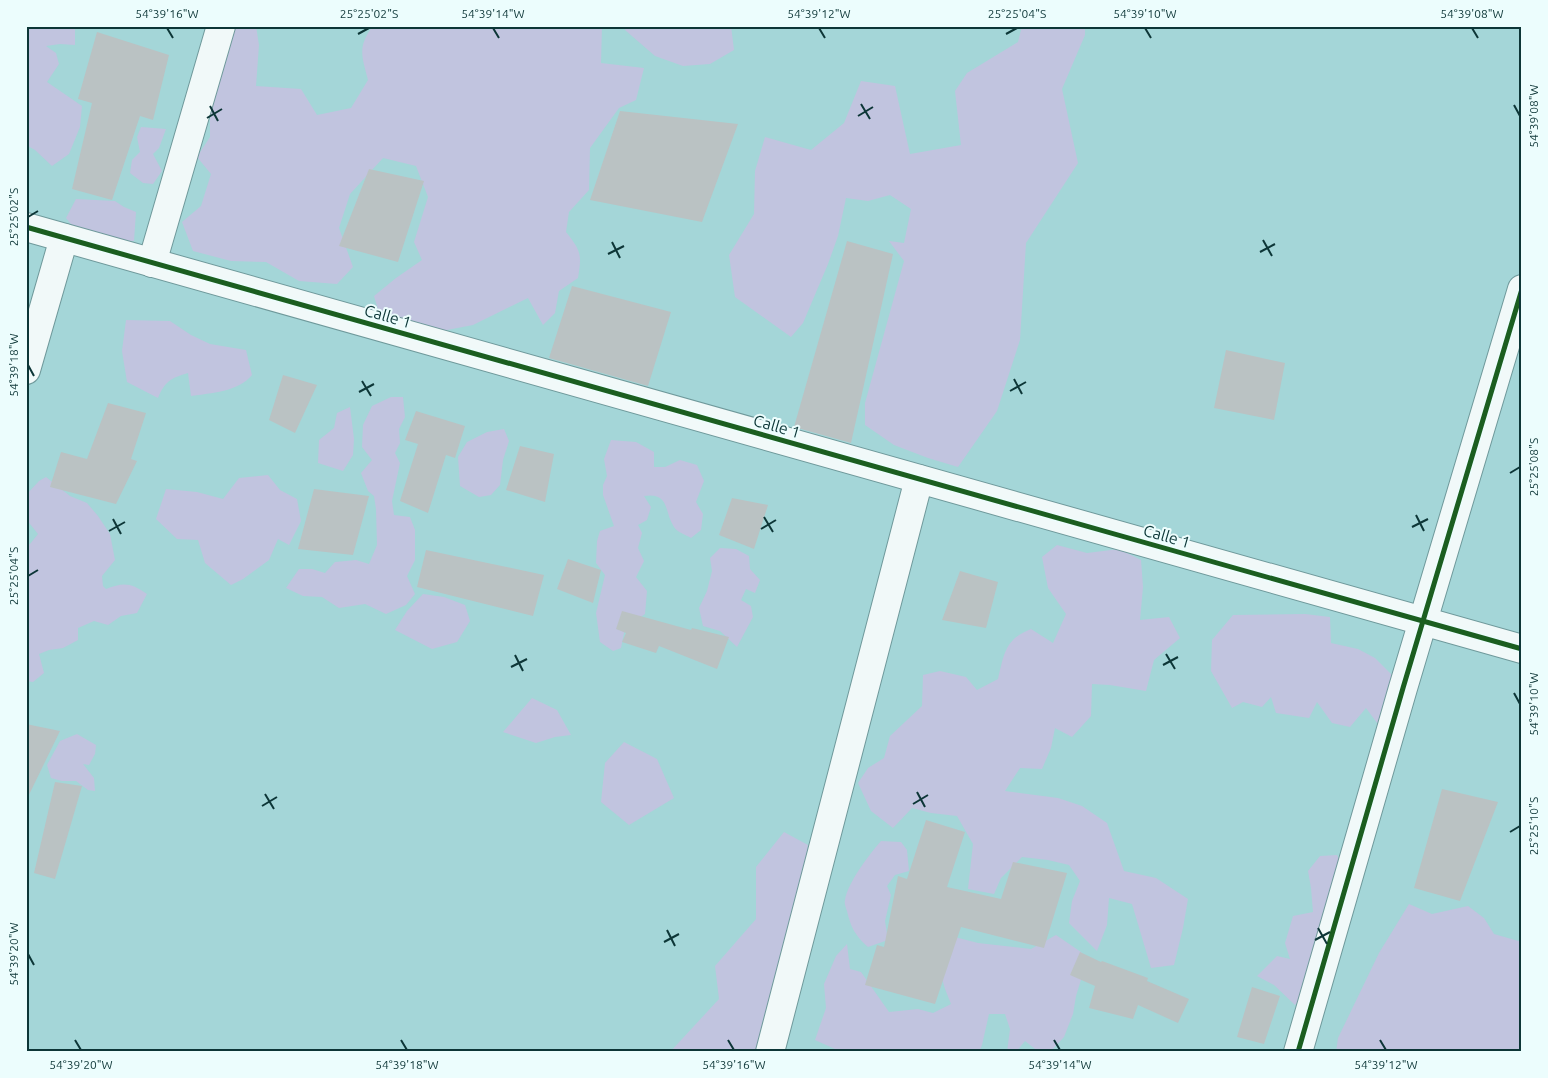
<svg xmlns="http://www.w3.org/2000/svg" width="1548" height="1078" viewBox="0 0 1548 1078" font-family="Ubuntu,sans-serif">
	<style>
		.green { fill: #c1c4df }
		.building { fill: #bac2c3 }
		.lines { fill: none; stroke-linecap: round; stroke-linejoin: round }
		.street-casing { stroke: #6f999b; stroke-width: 30 }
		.secondary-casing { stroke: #6f999b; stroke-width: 30 }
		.street { stroke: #f1f9f9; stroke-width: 28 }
		.secondary { stroke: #f1f9f9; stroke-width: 28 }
		.cycleway-casing { stroke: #ecfdfd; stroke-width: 8 }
		.cycleway { stroke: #1b5e20; stroke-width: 5 }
		.ticks { fill: none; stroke: #0d3637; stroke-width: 2 }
		.labels { text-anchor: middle; stroke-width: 4; stroke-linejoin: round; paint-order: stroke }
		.street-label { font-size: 16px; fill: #0d3637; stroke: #ecfdfd }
		.neatline { fill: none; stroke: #0d3637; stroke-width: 2 }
		.ticks-label { font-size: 12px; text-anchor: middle; fill: #0d3637 }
	</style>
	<rect width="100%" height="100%" fill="#a4d6d8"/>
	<g class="green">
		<polygon points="26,26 75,26 75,45 60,44 46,46 56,53 59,64 47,82 82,106 80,127 69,154 52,166 35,150 26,145"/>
		<path d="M237,26H256L259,45L256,86L301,89L317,115L351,108L368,80C362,56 357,47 373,26H602L601,63L644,68L636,100L619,108L590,148L589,190L569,212L566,232C581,251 582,254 578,278L559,291L555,313L543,325L528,298L473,325L447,330L410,329L379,313L374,296L396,278L422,260L414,242L428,197L416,166L383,158L350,194L339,228L353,267L337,284L299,281L266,262L231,261L193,251L182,222L201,206L211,174L197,157L210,137V105L234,27Z"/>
		<polygon points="626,26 731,26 734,50 710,64 683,66 655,56 625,30"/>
		<polygon points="1022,26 1085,26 1085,35 1062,89 1078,163 1026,243 1020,340 997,411 958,467 928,458 894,445 865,425 865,403 904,261 889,241 904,243 911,209 890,195 868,201 846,198 838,236 828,264 803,323 791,337 735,297 729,255 754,214 755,171 765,137 811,150 844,123 861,81 895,86 910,154 961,145 955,91 967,73 1018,42"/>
		<polygon points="141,127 166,129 159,148 153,154 162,171 153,184 143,183 130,173 132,160 140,152 137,137"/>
		<polygon points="76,199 115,201 124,207 136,212 134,241 102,244 79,234 66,218"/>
		<path d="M126,320L170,321L191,335L210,344L246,350L252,375C238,392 211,393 191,396L188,373C171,378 165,381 158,398L127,382L122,351Z"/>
		<polygon points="391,397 403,397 405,417 399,429 400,443 395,453 400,463 392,501 394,515 410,517 415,530 415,560 407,576 415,594 406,605 386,614 365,604 339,608 322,597 303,596 286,588 299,569 312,569 325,573 335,562 356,560 369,564 377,545 376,509 374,496 368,491 361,473 372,460 362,447 363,425 372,406"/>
		<polygon points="350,407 354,439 353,455 343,471 318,463 319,440 334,428 337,413"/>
		<polygon points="504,429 509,441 503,460 500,485 491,495 479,497 460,486 458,457 467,442 487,432"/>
		<path d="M611,440L636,442L654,452V467H665L680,460L697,465L704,481L696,502L703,514L701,530L691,538C686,535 677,532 674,527C664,512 670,492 644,496L651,507L647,520L638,525L642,533L638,548L644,561L636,577L647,591L645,614L625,628L621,648L613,651L600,642L596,613L605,575L596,563L597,541L600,531L614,526L603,495V485L607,476L604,459Z"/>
		<polygon points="268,475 280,490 297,499 301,521 289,545 278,539 269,560 243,579 231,585 205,563 198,540 177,539 156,519 166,489 197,492 223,499 239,478"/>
		<path d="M46,477L70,496L87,503L98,516L110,534L115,560L102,576L103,586L106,589C124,582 131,583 147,594L137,613L121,616L108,625L94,621L78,628V640L63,648L49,650L39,654L44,673L33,682L26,681V545L30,544L38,534L26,519V495L39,481Z"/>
		<path d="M1057,545L1087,553L1119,549L1141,560L1143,587L1140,620L1169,617L1180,638L1154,660L1146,691L1110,685L1092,684L1091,716L1072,737L1055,728L1051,748L1042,769L1020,768L1005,791L1058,798L1082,806L1107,823L1124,871L1156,878L1188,899L1183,928L1174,965L1151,968L1132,904L1109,898L1107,925L1097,951L1069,923L1072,901L1080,881L1069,865L1048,860L1022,857L1001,878L994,894L968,889L973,844L957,816L931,813L912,808L893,828L871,811L858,783L868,768L884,758L890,736L922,706L923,675L940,671L966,677L977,690L998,679C1004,654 1005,639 1031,629L1053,643L1066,614L1048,588L1042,557Z"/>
		<polygon points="720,548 736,549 749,556 750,569 760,580 755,593 746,589 741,600 751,606 753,617 737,647 720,631 703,626 699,608 707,591 712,571 710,558"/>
		<polygon points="423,594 444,597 465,605 470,621 457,642 432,649 395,630 407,611"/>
		<polygon points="1305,614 1330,617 1331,643 1358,649 1375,658 1392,675 1383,731 1366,708 1350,727 1332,723 1317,702 1309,718 1276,713 1271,697 1262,707 1243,702 1232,708 1211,671 1212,640 1233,615"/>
		<polygon points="532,698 557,710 571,735 555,737 536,743 503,732"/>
		<polygon points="77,734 96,745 95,754 89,765 83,764 94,778 95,791 88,790 76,781 62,781 51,778 47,765 60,741"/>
		<polygon points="624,742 657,759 674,798 629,825 601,802 605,763"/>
		<polygon points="784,832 808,845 797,909 756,1052 670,1052 719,999 715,966 756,919 756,867"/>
		<path d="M881,841L901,842L907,850L909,871L895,875L887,886L891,895L885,921L888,940L868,947C855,935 851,928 847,911C846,908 844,903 845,900C848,882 869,855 881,841Z"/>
		<polygon points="1337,855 1343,867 1307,991 1295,1005 1274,985 1257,976 1277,956 1290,959 1285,943 1293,916 1313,912 1311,888 1308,871 1320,856"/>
		<polygon points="1409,904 1432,914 1468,906 1484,918 1494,934 1522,942 1522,1052 1336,1052 1338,1038 1379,953"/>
		<polygon points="939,933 978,943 1031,949 1056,935 1081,952 1087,960 1076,996 1073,1014 1064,1037 1050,1052 1039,1052 1025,1041 1016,1052 1007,1052 1010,1029 1005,1014 989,1014 982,1045 979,1052 907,1052 903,1050 836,1052 835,1049 815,1040 826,1008 824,984 836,956 847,944 850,969 861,972 889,1012 918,1009 933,1013 951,1004 945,989 934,951"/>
	</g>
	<g class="building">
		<polygon points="97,32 169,55 153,120 140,116 112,200 72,189 92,103 78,99"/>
		<polygon points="620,111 738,124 702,222 590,200"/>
		<polygon points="369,169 424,181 398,262 339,246"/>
		<polygon points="847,241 893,254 851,443 794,427"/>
		<polygon points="572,286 671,312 648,386 549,358"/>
		<polygon points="1226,350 1285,363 1274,420 1214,408"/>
		<polygon points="283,375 317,385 295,433 269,420"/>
		<polygon points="108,403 146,413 131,459 137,461 116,504 50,487 61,452 87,459"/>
		<polygon points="416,411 465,426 455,458 446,455 428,513 400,501 418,444 405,440"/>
		<polygon points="520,446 554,454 545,502 506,490"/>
		<polygon points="314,489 369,496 353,555 298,549"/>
		<polygon points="732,498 768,505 754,549 719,535"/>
		<polygon points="426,550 544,575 533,616 417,587"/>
		<polygon points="568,559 601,570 593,603 557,589"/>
		<polygon points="960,571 998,582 986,628 942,620"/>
		<polygon points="622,611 691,630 692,628 729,637 717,669 659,646 656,653 622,642 626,633 616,629"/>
		<polygon points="26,724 60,731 26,801"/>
		<polygon points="55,782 82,786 55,879 34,873"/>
		<polygon points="1442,789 1498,802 1460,901 1414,888"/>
		<polygon points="926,820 965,832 947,887 1001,899 1013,862 1067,873 1044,948 961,927 935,1004 865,985 877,945 884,947 898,876 907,879"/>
		<polygon points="1080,952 1101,962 1102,961 1148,978 1147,981 1189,999 1178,1023 1138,1005 1133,1019 1089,1008 1095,986 1070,975"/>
		<polygon points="1252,987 1280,996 1264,1044 1237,1037"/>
	</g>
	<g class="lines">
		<defs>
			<g id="street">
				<polyline points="152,263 221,26"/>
				<polyline points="26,370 64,238"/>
				<polyline points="770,1052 919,479"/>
				<polyline points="1298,1052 1403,688 1522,289"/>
			</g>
			<polyline id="secondary" points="26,227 1522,649"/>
		</defs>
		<use href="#street" class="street-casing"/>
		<use href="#secondary" class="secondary-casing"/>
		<use href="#street" class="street"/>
		<use href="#secondary" class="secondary"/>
		<defs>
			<g id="cycleway">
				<polyline points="26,227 1522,649"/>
				<polyline points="1298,1052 1403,688 1522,289"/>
			</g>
		</defs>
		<use href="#cycleway" class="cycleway-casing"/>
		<use href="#cycleway" class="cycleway"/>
	</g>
	<path class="ticks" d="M167,28L173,38M493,28L499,38M819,28L825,38M1145,28L1151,38M1472,28L1478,38M358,34L369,28M1006,34L1017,28M861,104L870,119M1514,105L1520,116M210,106L218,121M858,116L873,107M207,118L222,109M28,217L38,211M1263,240L1272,256M612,242L620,258M1260,252L1275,244M608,254L624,246M28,365L34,376M1014,379L1022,394M362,381L371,396M1010,391L1026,382M359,392L374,384M1510,473L1520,467M1416,515L1424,531M764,517L773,532M113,519L121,534M1412,527L1428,519M761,529L776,520M109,531L125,522M28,576L38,570M1166,654L1175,669M515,655L523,671M1163,665L1178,657M511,667L527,659M1514,693L1520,704M917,792L925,807M265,794L274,809M913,804L928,795M262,806L277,797M1510,832L1520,826M1318,928L1327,944M667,930L675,946M1315,940L1330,932M664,942L679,934M28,954L34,965M75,1040L81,1050M401,1040L407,1050M728,1040L734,1050M1054,1040L1060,1050M1380,1040L1386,1050"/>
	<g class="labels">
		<g class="street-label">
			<text transform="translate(388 316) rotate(16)" y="6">Calle 1</text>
			<text transform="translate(777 426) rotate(16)" y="6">Calle 1</text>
			<text transform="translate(1167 536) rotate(16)" y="6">Calle 1</text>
		</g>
	</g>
	<rect width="1548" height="1078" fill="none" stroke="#ecfdfd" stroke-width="55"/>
	<rect x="28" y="28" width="1492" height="1022" class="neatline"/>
	<g class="ticks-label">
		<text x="167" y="18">54°39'16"W</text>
		<text x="369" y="18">25°25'02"S</text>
		<text x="493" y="18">54°39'14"W</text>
		<text x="819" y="18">54°39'12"W</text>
		<text x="1017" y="18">25°25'04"S</text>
		<text x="1145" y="18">54°39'10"W</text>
		<text x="1472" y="18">54°39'08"W</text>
		<text transform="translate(1534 116) rotate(-90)" y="4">54°39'08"W</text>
		<text transform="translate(14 217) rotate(-90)" y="4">25°25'02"S</text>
		<text transform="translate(14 365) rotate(-90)" y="4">54°39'18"W</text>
		<text transform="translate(1534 467) rotate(-90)" y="4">25°25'08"S</text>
		<text transform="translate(14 576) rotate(-90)" y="4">25°25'04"S</text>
		<text transform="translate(1534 704) rotate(-90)" y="4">54°39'10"W</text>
		<text transform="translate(1534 826) rotate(-90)" y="4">25°25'10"S</text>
		<text transform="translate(14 954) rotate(-90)" y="4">54°39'20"W</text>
		<text x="81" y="1069">54°39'20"W</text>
		<text x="407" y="1069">54°39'18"W</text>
		<text x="734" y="1069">54°39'16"W</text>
		<text x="1060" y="1069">54°39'14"W</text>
		<text x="1386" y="1069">54°39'12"W</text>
	</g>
</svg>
